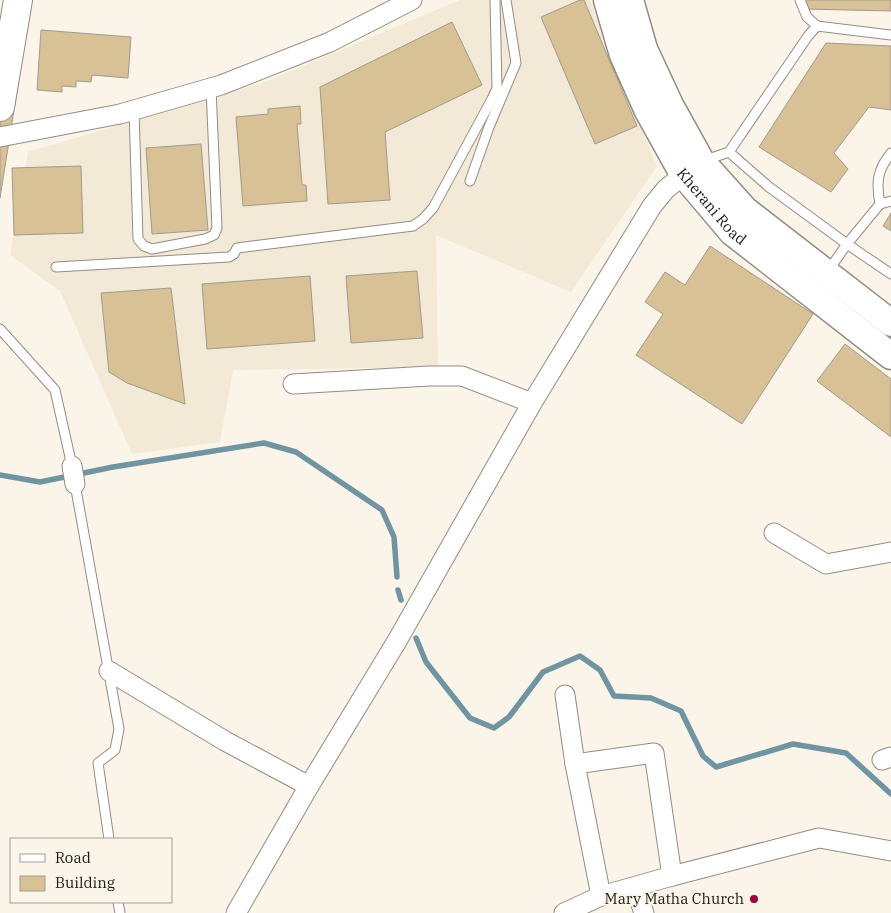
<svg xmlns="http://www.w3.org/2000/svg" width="891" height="913" viewBox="0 0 891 913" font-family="'IBM Plex Serif',serif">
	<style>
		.built { fill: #f2e9d6 }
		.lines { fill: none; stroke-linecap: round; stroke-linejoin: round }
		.stream { stroke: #6f95a3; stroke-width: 5.5 }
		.building { fill: #d7c195; stroke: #a09b8f }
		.lane-casing { stroke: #928d82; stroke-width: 11 }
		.street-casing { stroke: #928d82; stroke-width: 21 }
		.secondary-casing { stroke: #928d82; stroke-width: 29 }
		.primary-casing { stroke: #928d82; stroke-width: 30 }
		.lane { stroke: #fff; stroke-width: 9 }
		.street { stroke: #fff; stroke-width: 19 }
		.secondary { stroke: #fff; stroke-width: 26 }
		.primary { stroke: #fff; stroke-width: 28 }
		.poi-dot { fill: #a10237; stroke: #fbf5e9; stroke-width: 2 }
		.labels { text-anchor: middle; stroke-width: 4; stroke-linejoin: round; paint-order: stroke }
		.street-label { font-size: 15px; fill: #1c1a16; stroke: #fbf5e9 }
		.poi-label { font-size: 15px; fill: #1c1a16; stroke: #fbf5e9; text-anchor: end }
	</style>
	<rect width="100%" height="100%" fill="#fbf5e9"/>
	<polygon class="built" points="460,0 590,0 657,166 571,292 436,235 438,367 233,370 220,442 132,454 60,291 10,255 28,152 265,82"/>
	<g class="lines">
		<g class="stream">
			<polyline points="0,475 40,482 113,467 264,443 296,452 382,510 394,537 397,577"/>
			<polyline points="398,590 401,600"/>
			<polyline points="416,638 426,662 470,718 494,728 509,717 543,672 580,656 600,670 614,696 651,698 681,711 703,756 716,767 793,744 846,753 891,794"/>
		</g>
	</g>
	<g class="building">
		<polygon points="580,0 584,0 637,126 595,144 541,17"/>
		<polygon points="804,0 891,0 891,11 804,9"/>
		<polygon points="452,22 482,85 385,132 390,200 328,204 320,87"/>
		<polygon points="41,30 131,37 128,78 92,75 91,82 76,81 76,87 62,86 62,92 37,90"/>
		<polygon points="826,43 891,46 891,110 869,107 834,153 848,169 831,192 759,147"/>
		<polygon points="0,82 18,85 0,198"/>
		<polygon points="300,106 301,124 297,124 302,185 306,185 307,201 243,206 236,117 268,114 268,109"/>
		<polygon points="201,144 208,230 152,234 146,148"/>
		<polygon points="81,166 83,233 14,235 12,168"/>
		<polygon points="891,213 891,231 883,226"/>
		<polygon points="710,246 813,314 742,424 636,355 663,314 645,302 665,272 685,285"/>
		<polygon points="417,271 423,338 351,343 346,276"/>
		<polygon points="310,276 315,341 207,349 202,284"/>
		<polygon points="171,288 185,404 127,383 109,372 101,293"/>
		<polygon points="845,344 891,379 891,437 817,381"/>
	</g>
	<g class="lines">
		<defs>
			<g id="lane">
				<polyline points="817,26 891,35"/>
				<polyline points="134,110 138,239 144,246 152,249 205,239 214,235 217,228 211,88"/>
				<polyline points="729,152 808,36 817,26 807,17 800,0"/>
				<polyline points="703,161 729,152 769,187 847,244 828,271"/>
				<polyline points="470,181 489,127 516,63 506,0"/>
				<polyline points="891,201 880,204 847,244 891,274"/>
				<path d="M880,204C876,183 877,170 891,153"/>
				<polyline points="56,267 229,257 234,254 237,248 413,226 423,219 433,208 492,99 497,88 495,0"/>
				<polyline points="0,329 55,390 72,466"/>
				<polyline points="75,484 119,729 115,750 98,763 109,839"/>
				<polyline points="118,902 120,913"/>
			</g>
			<g id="street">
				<polyline points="0,137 120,114 221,85 330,42 412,0"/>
				<polyline points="293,384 429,376 462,376 532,403"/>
				<polyline points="72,466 75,484"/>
				<polyline points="774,533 826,564 891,552"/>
				<polyline points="109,671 225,741 309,786"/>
				<polyline points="882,760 891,757"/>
				<polyline points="575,764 654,753 672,876 601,896"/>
				<polyline points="672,876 819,838 891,851"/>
				<polyline points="635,887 644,913"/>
				<polyline points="236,913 309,786 397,641 532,403 652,206 666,189 692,168"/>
				<polyline points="564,913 601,896 575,764 565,695"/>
			</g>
			<g id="secondary">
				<path id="s1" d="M607,0L623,55L648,111L683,174L732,232L891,356"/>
				<polyline points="630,0 644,49 670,105 701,161 745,210 891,323"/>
			</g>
			<polyline id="primary" points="0,107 18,0"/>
		</defs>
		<use href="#lane" class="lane-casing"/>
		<use href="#street" class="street-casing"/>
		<use href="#secondary" class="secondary-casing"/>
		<use href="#primary" class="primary-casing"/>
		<use href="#lane" class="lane"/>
		<use href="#street" class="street"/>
		<use href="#secondary" class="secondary"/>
		<use href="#primary" class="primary"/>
	</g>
	<circle class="poi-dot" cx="754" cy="899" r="5"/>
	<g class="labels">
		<g class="street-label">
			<text dy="5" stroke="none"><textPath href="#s1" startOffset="234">Kherani Road</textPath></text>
		</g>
		<g class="poi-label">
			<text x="744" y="904">Mary Matha Church</text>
		</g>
	</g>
	<rect x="10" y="838" width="162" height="65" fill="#fbf5e9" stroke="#a29d95"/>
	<rect x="20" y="854" width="25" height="8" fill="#ffffff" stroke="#a29d95"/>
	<text x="55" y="863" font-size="15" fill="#1c1a16">Road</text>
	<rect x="20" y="876" width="25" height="15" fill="#d7c195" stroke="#a29d95"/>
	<text x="55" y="888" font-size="15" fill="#1c1a16">Building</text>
</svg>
